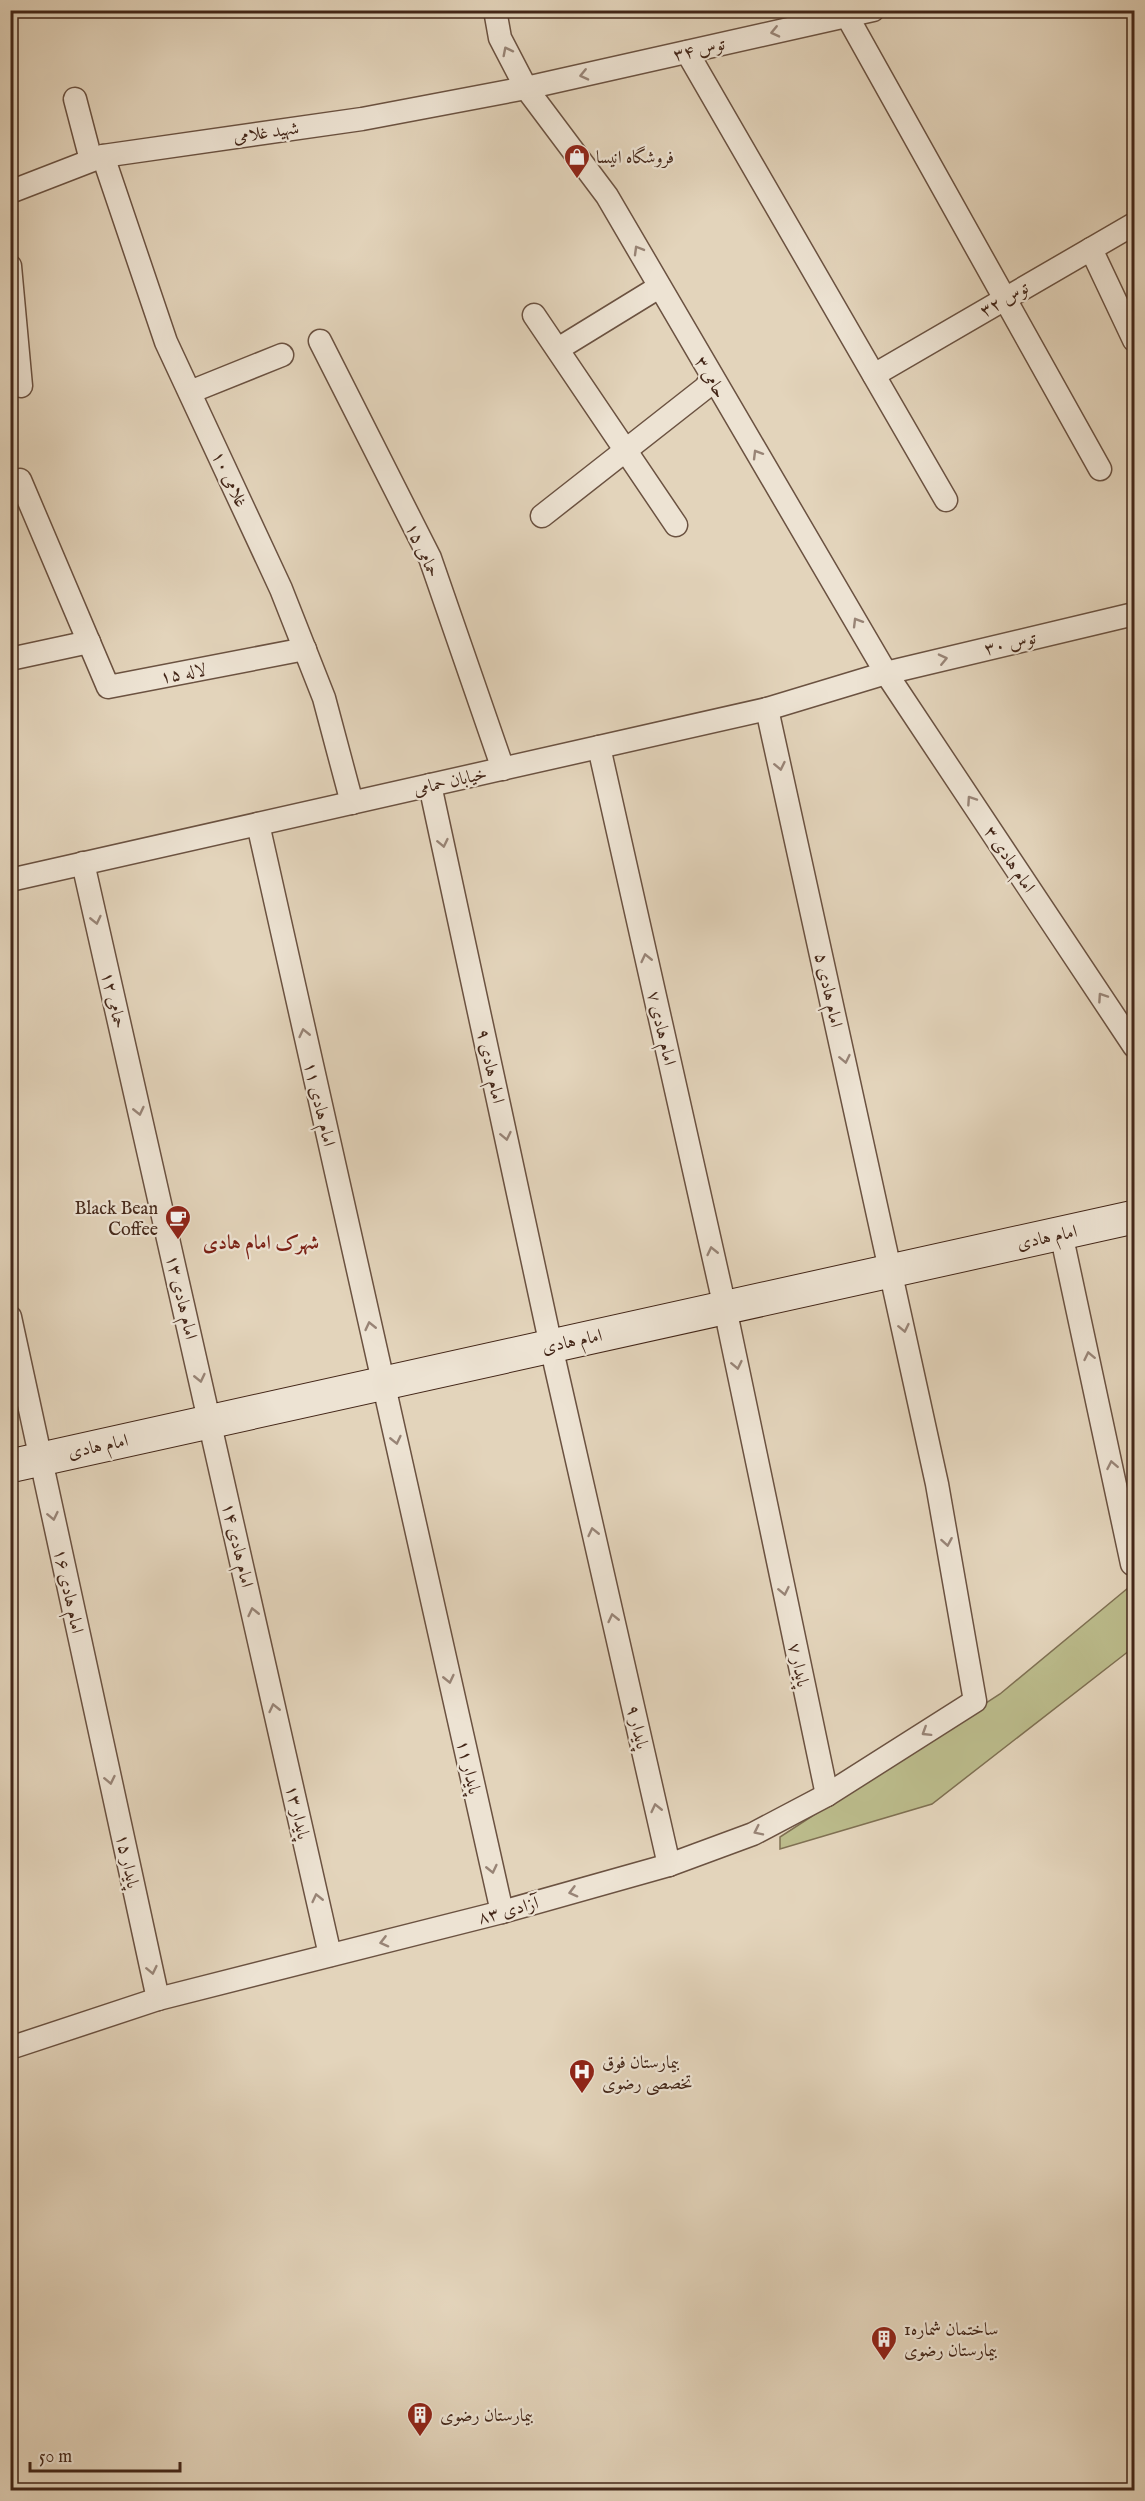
<svg xmlns="http://www.w3.org/2000/svg" width="1145" height="2501" viewBox="0 0 1145 2501" font-family="'IM FELL English',Amiri,serif">
	<style>
		.green { fill: #bbbb8b; stroke: #7f7052; stroke-width: 1.5 }
		.lines { fill: none; stroke-linecap: round; stroke-linejoin: round }
		.minor-casing { stroke: #6b5241; stroke-width: 25 }
		.secondary-casing { stroke: #432618; stroke-width: 35 }
		.minor { stroke: #ede3d3; stroke-width: 22 }
		.secondary { stroke: #ede3d3; stroke-width: 33 }
		.oneway { stroke: #988476 }
		.labels { text-anchor: middle; stroke-width: 4.5; stroke-linejoin: round; paint-order: stroke }
		.street-label { font-size: 18px; fill: #432618; stroke: #ede3d3 }
		.poi-label { font-size: 18px; fill: #432618; stroke: #ede3d3; text-anchor: start }
		.neighbourhood-label { font-size: 20px; font-weight: bold; fill: #7a1f14; stroke: #ede3d3 }
	</style>
	<rect width="100%" height="100%" fill="#e3d4bb"/>
	<filter id="stains"><feTurbulence type="fractalNoise" baseFrequency=".00333" numOctaves="4"/><feColorMatrix values="0 0 0 0 .2 0 0 0 0 .09 0 0 0 0 .02 0 0 0 .5 -.17"/></filter>
	<radialGradient id="worn" r=".72"><stop offset=".6" stop-color="#630" stop-opacity="0"/><stop offset="1" stop-color="#630" stop-opacity=".3"/></radialGradient>
	<polygon class="green" points="1134,1583 1134,1647 932,1804 780,1849 780,1837 1000,1694"/>
	<g class="lines">
		<defs>
			<g id="minor">
				<polyline points="495,10 500,38 526,88 607,196 886,673 1134,1046"/>
				<polyline points="847,16 1100,469"/>
				<polyline points="687,52 946,500"/>
				<polyline points="75,99 91,160"/>
				<polyline points="103,156 166,342 281,589 324,698 352,803"/>
				<polyline points="10,192 103,156 362,119 526,88 873,10"/>
				<polyline points="1091,249 1134,340"/>
				<polyline points="10,266 21,386"/>
				<polyline points="534,315 676,525"/>
				<polyline points="320,341 430,558 503,769"/>
				<polyline points="558,349 659,287"/>
				<polyline points="874,375 1134,224"/>
				<polyline points="190,392 282,355"/>
				<polyline points="20,480 108,687 305,649"/>
				<polyline points="542,516 705,388 712,378"/>
				<polyline points="10,659 89,642"/>
				<polyline points="599,747 725,1308 827,1795"/>
				<polyline points="430,785 551,1346 669,1865"/>
				<polyline points="258,824 502,1912"/>
				<polyline points="83,863 330,1955"/>
				<polyline points="10,880 767,709 886,673 1134,614"/>
				<polyline points="1061,1233 1132,1564 1134,1562"/>
				<polyline points="10,1317 158,1999"/>
				<polyline points="10,2048 158,1999 502,1912 669,1865 753,1834 827,1795 975,1701 937,1484 767,709"/>
			</g>
			<polyline id="secondary" points="10,1466 1134,1217"/>
		</defs>
		<use href="#minor" class="minor-casing"/>
		<use href="#secondary" class="secondary-casing"/>
		<use href="#minor" class="minor"/>
		<use href="#secondary" class="secondary"/>
	</g>
	<defs><path id="oneway-chevron" d="M-2-3.5L2.5 0L-2 3.5" fill="none" stroke-width="1.6" stroke-linecap="round" stroke-linejoin="round" transform="scale(1.5)"/></defs>
	<g class="oneway">
		<use href="#oneway-chevron" transform="translate(775 32) rotate(167)"/>
		<use href="#oneway-chevron" transform="translate(507 51) rotate(-117)"/>
		<use href="#oneway-chevron" transform="translate(584 75) rotate(167)"/>
		<use href="#oneway-chevron" transform="translate(638 250) rotate(-120)"/>
		<use href="#oneway-chevron" transform="translate(757 454) rotate(-121)"/>
		<use href="#oneway-chevron" transform="translate(857 622) rotate(-121)"/>
		<use href="#oneway-chevron" transform="translate(943 659) rotate(-13)"/>
		<use href="#oneway-chevron" transform="translate(780 766) rotate(78)"/>
		<use href="#oneway-chevron" transform="translate(971 800) rotate(-124)"/>
		<use href="#oneway-chevron" transform="translate(443 843) rotate(78)"/>
		<use href="#oneway-chevron" transform="translate(96 920) rotate(77)"/>
		<use href="#oneway-chevron" transform="translate(646 958) rotate(-103)"/>
		<use href="#oneway-chevron" transform="translate(1102 997) rotate(-124)"/>
		<use href="#oneway-chevron" transform="translate(304 1033) rotate(-103)"/>
		<use href="#oneway-chevron" transform="translate(845 1059) rotate(78)"/>
		<use href="#oneway-chevron" transform="translate(139 1111) rotate(77)"/>
		<use href="#oneway-chevron" transform="translate(506 1136) rotate(78)"/>
		<use href="#oneway-chevron" transform="translate(712 1251) rotate(-103)"/>
		<use href="#oneway-chevron" transform="translate(370 1326) rotate(-103)"/>
		<use href="#oneway-chevron" transform="translate(904 1328) rotate(78)"/>
		<use href="#oneway-chevron" transform="translate(1089 1356) rotate(-102)"/>
		<use href="#oneway-chevron" transform="translate(737 1365) rotate(78)"/>
		<use href="#oneway-chevron" transform="translate(200 1378) rotate(77)"/>
		<use href="#oneway-chevron" transform="translate(396 1440) rotate(77)"/>
		<use href="#oneway-chevron" transform="translate(1112 1465) rotate(-101)"/>
		<use href="#oneway-chevron" transform="translate(53 1516) rotate(78)"/>
		<use href="#oneway-chevron" transform="translate(593 1532) rotate(-103)"/>
		<use href="#oneway-chevron" transform="translate(947 1542) rotate(80)"/>
		<use href="#oneway-chevron" transform="translate(784 1591) rotate(78)"/>
		<use href="#oneway-chevron" transform="translate(253 1612) rotate(-103)"/>
		<use href="#oneway-chevron" transform="translate(613 1618) rotate(-103)"/>
		<use href="#oneway-chevron" transform="translate(449 1679) rotate(77)"/>
		<use href="#oneway-chevron" transform="translate(274 1708) rotate(-103)"/>
		<use href="#oneway-chevron" transform="translate(926 1732) rotate(148)"/>
		<use href="#oneway-chevron" transform="translate(110 1780) rotate(78)"/>
		<use href="#oneway-chevron" transform="translate(656 1808) rotate(-103)"/>
		<use href="#oneway-chevron" transform="translate(758 1831) rotate(154)"/>
		<use href="#oneway-chevron" transform="translate(492 1869) rotate(77)"/>
		<use href="#oneway-chevron" transform="translate(573 1892) rotate(165)"/>
		<use href="#oneway-chevron" transform="translate(317 1898) rotate(-103)"/>
		<use href="#oneway-chevron" transform="translate(384 1942) rotate(166)"/>
		<use href="#oneway-chevron" transform="translate(152 1970) rotate(78)"/>
	</g>
	<defs>
		<symbol id="shop-pin" viewBox="-11 -11 22 30"><path d="M0 17L-7.5 6A9.5 9.5 0 1 1 7.5 6Z" fill="#8f2418" stroke="#ede3d3"/><path d="M-5-2.5h2.3a2.7 3.5 0 0 1 5.4 0H5L5.5 6h-11ZM-1.5-2.5h3a1.5 2.3 0 0 0-3 0Z" fill="#fff"/></symbol>
		<symbol id="cafe-pin" viewBox="-11 -11 22 30"><path d="M0 17L-7.5 6A9.5 9.5 0 1 1 7.5 6Z" fill="#8f2418" stroke="#ede3d3"/><path d="M-5.5-4.5H6V0H3Q3 3.5 0 3.5H-2.5Q-5.5 3.5-5.5 0ZM3-3.2v2h1.7v-2ZM-6 4.5H4V6H-6Z" fill="#fff"/></symbol>
		<symbol id="hospital-pin" viewBox="-11 -11 22 30"><path d="M0 17L-7.5 6A9.5 9.5 0 1 1 7.5 6Z" fill="#8f2418" stroke="#ede3d3"/><path d="M-5-5h3v3.5h4V-5h3V5h-3V1.5h-4V5h-3Z" fill="#fff"/></symbol>
		<symbol id="building-pin" viewBox="-11 -11 22 30"><path d="M0 17L-7.5 6A9.5 9.5 0 1 1 7.5 6Z" fill="#8f2418" stroke="#ede3d3"/><path d="M-4-6H4V6H1V3H-1V6H-4ZM-2.5-4.3h1.7v1.8h-1.7ZM.8-4.3h1.7v1.8H.8ZM-2.5-1h1.7V.8h-1.7ZM.8-1h1.7V.8H.8Z" fill="#fff"/></symbol>
	</defs>
	<g fill-rule="evenodd">
		<use href="#shop-pin" x="562" y="142" width="30" height="40"/>
		<use href="#cafe-pin" x="163" y="1203" width="30" height="40"/>
		<use href="#hospital-pin" x="567" y="2057" width="30" height="40"/>
		<use href="#building-pin" x="869" y="2324" width="30" height="40"/>
		<use href="#building-pin" x="405" y="2400" width="30" height="40"/>
	</g>
	<g class="labels">
		<g class="street-label">
			<text transform="translate(699 49) rotate(-13)" y="6">توس ۳۴</text>
			<text transform="translate(266 132) rotate(-8)" y="6">شهید غلامی</text>
			<text transform="translate(1004 299) rotate(-30)" y="6">توس ۳۲</text>
			<text transform="translate(711 377) rotate(60)" y="6">حامی ۳</text>
			<text transform="translate(230 479) rotate(65)" y="6">غلامی ۱۰</text>
			<text transform="translate(423 550) rotate(66)" y="6">حمامی ۱۵</text>
			<text transform="translate(1010 643) rotate(-13)" y="6">توس ۳۰</text>
			<text transform="translate(183 673) rotate(-10)" y="6">لاله ۱۵</text>
			<text transform="translate(450 781) rotate(-13)" y="6">خیابان حمامی</text>
			<text transform="translate(1010 859) rotate(56)" y="6">امام هادی ۳</text>
			<text transform="translate(829 990) rotate(78)" y="6">امام هادی ۵</text>
			<text transform="translate(114 1000) rotate(77)" y="6">حمامی ۱۲</text>
			<text transform="translate(662 1028) rotate(77)" y="6">امام هادی ۷</text>
			<text transform="translate(491 1066) rotate(78)" y="6">امام هادی ۹</text>
			<text transform="translate(320 1104) rotate(77)" y="6">امام هادی ۱۱</text>
			<text transform="translate(1047 1237) rotate(-12)" y="6">امام هادی</text>
			<text transform="translate(182 1297) rotate(77)" y="6">امام هادی ۱۳</text>
			<text transform="translate(572 1341) rotate(-12)" y="6">امام هادی</text>
			<text transform="translate(98 1446) rotate(-12)" y="6">امام هادی</text>
			<text transform="translate(238 1545) rotate(77)" y="6">امام هادی ۱۴</text>
			<text transform="translate(69 1591) rotate(78)" y="6">امام هادی ۱۶</text>
			<text transform="translate(799 1665) rotate(78)" y="6">پایدار ۷</text>
			<text transform="translate(638 1727) rotate(77)" y="6">پایدار ۹</text>
			<text transform="translate(469 1767) rotate(77)" y="6">پایدار ۱۱</text>
			<text transform="translate(298 1812) rotate(77)" y="6">پایدار ۱۳</text>
			<text transform="translate(128 1861) rotate(78)" y="6">پایدار ۱۵</text>
			<text transform="translate(508 1910) rotate(-15)" y="6">آزادی ۸۳</text>
		</g>
		<g class="poi-label">
			<text x="596" y="163">فروشگاه انیسا</text>
			<text x="158" y="1214" text-anchor="end">Black Bean<tspan x="158" dy="21">Coffee</tspan></text>
			<text x="602" y="2068">بیمارستان فوق<tspan x="602" dy="21">تخصصی رضوی</tspan></text>
			<text x="904" y="2335">ساختمان شماره1<tspan x="904" dy="21">بیمارستان رضوی</tspan></text>
			<text x="440" y="2421">بیمارستان رضوی</text>
		</g>
		<g class="neighbourhood-label">
			<text x="261" y="1249">شهرک امام هادی</text>
		</g>
	</g>
	<rect width="1145" height="2501" fill="none" stroke="#e3d4bb" stroke-width="36"/>
	<rect x="12" y="12" width="1121" height="2477" fill="none" stroke="#432618" stroke-width="3"/>
	<rect x="18" y="18" width="1109" height="2465" fill="none" stroke="#432618" stroke-width="1.5"/>
	<path d="M30 2462v9h150v-9" fill="none" stroke="#432618" stroke-width="3"/>
	<text x="39" y="2462" font-size="18" fill="#432618" stroke="#ede3d3" stroke-width="4.5" paint-order="stroke">50 m</text>
	<rect width="100%" height="100%" filter="url(#stains)"/>
	<rect width="100%" height="100%" fill="url(#worn)"/>
</svg>
